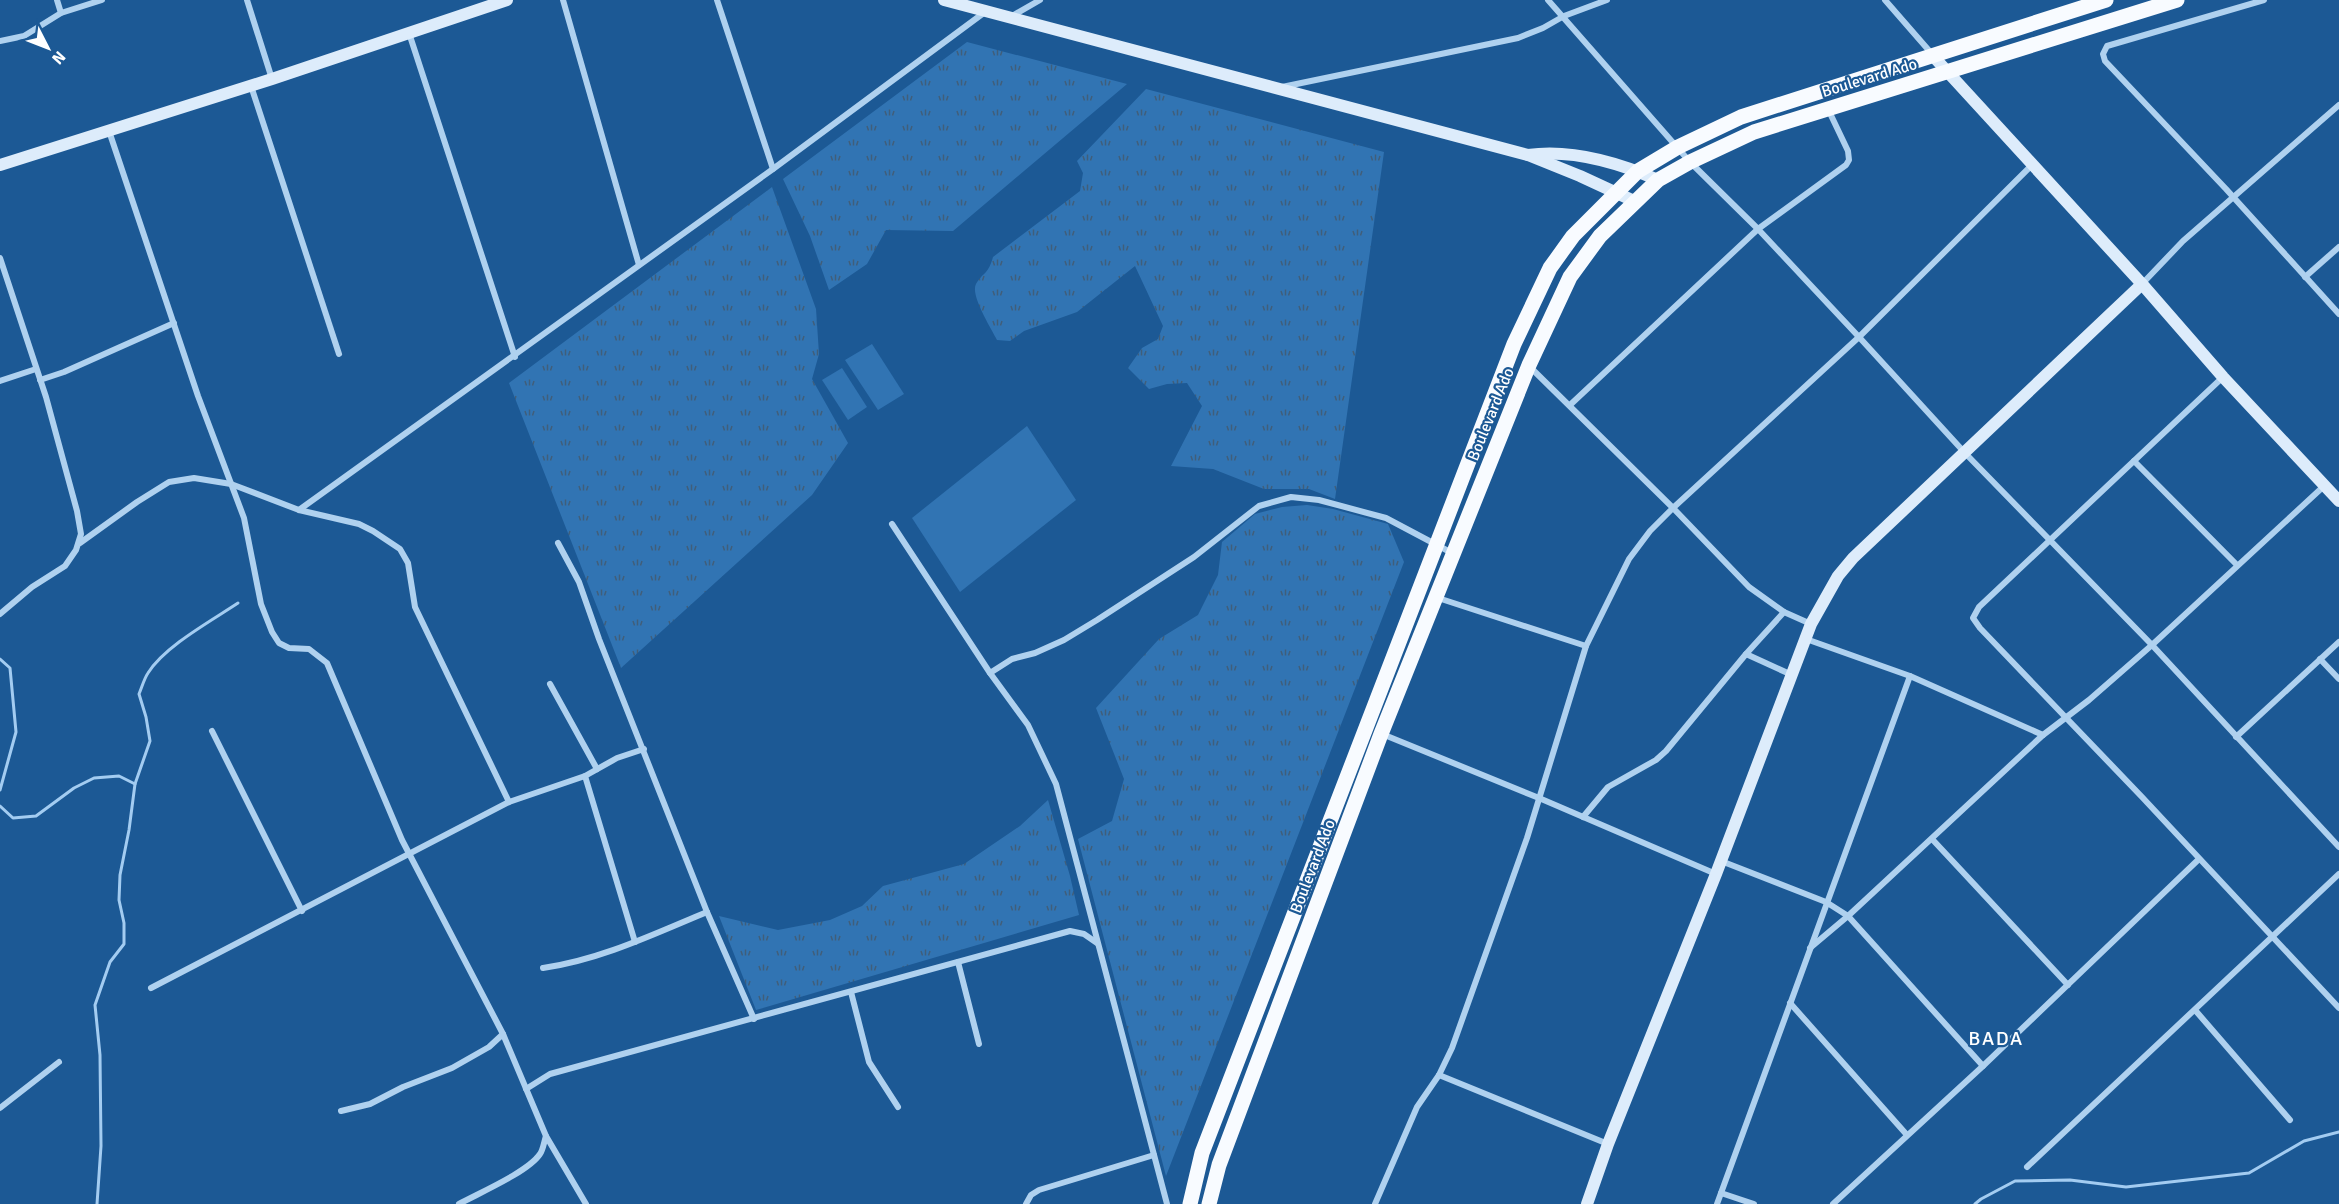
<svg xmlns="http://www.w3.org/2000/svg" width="2339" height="1204" viewBox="0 0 2339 1204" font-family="Signika,sans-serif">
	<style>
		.grass { fill: url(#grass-tufts) }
		.pitch { fill: #3174b3 }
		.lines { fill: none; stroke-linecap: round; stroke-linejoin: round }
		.stream { stroke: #a3ccf1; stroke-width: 3 }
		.street { stroke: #afd1ef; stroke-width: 6 }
		.secondary { stroke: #ddecfb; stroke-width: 12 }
		.primary { stroke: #f8fbff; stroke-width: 15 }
		.labels { text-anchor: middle; stroke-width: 4.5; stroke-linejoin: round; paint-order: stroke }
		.street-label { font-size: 16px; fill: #fff; stroke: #1c5995 }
		.quarter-label { font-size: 20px; letter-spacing: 1.5px; fill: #fff; stroke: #1c5995 }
	</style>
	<defs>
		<pattern id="grass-tufts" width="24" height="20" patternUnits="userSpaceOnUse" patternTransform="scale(1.5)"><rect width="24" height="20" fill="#3174b3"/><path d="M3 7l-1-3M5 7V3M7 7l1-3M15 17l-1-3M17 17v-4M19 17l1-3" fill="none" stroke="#405e7a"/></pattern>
	</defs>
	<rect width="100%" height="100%" fill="#1c5995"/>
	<g class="grass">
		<polygon points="967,42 1127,84 953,231 886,230 867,264 829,290 810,236 783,179"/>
		<path d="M1146,89L1384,152L1335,499L1309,489H1264L1213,469L1171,466L1202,406L1187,383L1167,384L1149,389L1128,368L1142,348L1158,339L1163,326L1135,266L1077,312L1024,331L1010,341L997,340C991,328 970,295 976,284C984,271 988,275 993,257L1080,191L1083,173L1077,161Z"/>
		<polygon points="772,187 816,309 819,354 812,379 848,443 812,495 621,668 509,383"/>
		<polygon points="1307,505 1333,509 1388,524 1404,562 1166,1176 1078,839 1112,821 1124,779 1096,708 1159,639 1198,615 1218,575 1222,542 1255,514 1282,507"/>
		<polygon points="1048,800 1070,876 1079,915 756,1010 719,916 778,930 830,920 862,906 883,886 964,864 1020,826"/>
	</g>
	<g class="pitch">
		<polygon points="872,344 904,394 878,410 845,360"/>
		<polygon points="842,368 867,407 848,420 822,380"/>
		<polygon points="1027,426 1076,500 960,592 912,518"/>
	</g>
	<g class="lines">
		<g class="stream">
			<polyline points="0,659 10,668 16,732 0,790"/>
			<polyline points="0,806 13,818 36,816 74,788 94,778 119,776 135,784"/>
			<path d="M97,1204L101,1146L100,1055L95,1005L110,962L124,944V923L119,900L120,875L129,830L135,784L150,741L146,717L139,694C142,687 144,679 148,673C165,646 211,621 238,603"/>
			<polyline points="1975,1204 1981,1199 2015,1181 2070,1180 2126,1187 2249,1173 2304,1141 2339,1132"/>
		</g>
		<g class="street">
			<polyline points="57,0 61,13"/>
			<polyline points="247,0 272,79"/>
			<polyline points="563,0 639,265"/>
			<polyline points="717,0 773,169"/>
			<polyline points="1548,0 1690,162 1758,229 1859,337 1965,453 2152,645 2339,847"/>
			<polyline points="1885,0 1932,54"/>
			<polyline points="2264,0 2107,46 2103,54 2105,61 2226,189 2339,314"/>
			<polyline points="1012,16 1040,0"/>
			<polyline points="409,33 515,357"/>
			<polyline points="0,41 24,36 61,13 102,0"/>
			<polyline points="251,86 339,354"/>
			<polyline points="1282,87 1518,38 1543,28 1564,16 1607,0"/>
			<polyline points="109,131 198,396 244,518 261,604 272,632 279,643 289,648 309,649 327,663 402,840 503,1034 546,1136 586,1204"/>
			<polyline points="0,258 46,397 77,511 81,534 76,550 65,566 32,587 0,614"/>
			<polyline points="2305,277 2339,247"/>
			<polyline points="2142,284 2183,241 2339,105"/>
			<polyline points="1530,367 1673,508 1749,587 1784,612"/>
			<polyline points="2223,377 1979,607 1973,618 1980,628 2142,797 2339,1008"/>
			<polyline points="40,380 64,372 174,323"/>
			<polyline points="0,381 36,369"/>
			<polyline points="1570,405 1758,229 1846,165 1849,160 1848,151 1828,109"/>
			<polyline points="2134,461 2237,565"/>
			<polyline points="299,510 773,169 985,12"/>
			<polyline points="892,524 990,673 1028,725 1056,784 1167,1204"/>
			<polyline points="80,543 137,502 169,482 194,478 231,484 299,510 359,524 373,531 400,549 408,563 415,607 509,802"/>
			<polyline points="558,543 579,582 599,639 707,912 754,1019"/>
			<polyline points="1435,597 1586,646"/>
			<polyline points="1806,639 1910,676 2043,735"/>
			<polyline points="1746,654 1792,675"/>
			<polyline points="2320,659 2339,679"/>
			<polyline points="990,673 1012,659 1035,653 1064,640 1097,620 1194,557 1259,506 1291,497 1319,500 1386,518 1452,553"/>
			<polyline points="550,684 597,769"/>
			<polyline points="212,731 302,911"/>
			<polyline points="1382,734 1539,798 1716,874"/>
			<polyline points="2236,737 2339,642"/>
			<polyline points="585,776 635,942"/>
			<polyline points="1583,817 1608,787 1656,760 1666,751 1746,654 1784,612 1811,624"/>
			<polyline points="1932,839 2068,985"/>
			<polyline points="1721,861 1826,902 1848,916 1983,1066"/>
			<polyline points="1810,948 1848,916 2043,735 2089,700 2152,645 2324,486"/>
			<polyline points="958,962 979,1044"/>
			<path d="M543,968C600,960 654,934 707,912"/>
			<polyline points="151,988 509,802 585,776 617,758 644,749"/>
			<polyline points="851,992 869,1062 898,1107"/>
			<polyline points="1790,1003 1907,1135"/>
			<polyline points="2195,1010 2290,1120"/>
			<polyline points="1439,1075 1608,1144"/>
			<polyline points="526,1089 550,1074 1070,931 1084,934 1097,943"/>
			<polyline points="0,1108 59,1062"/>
			<polyline points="341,1111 370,1104 403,1087 452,1068 489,1047 503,1034"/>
			<polyline points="2027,1167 2339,874"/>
			<polyline points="1721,1193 1754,1204"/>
			<path d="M459,1204C479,1193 528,1172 540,1154C543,1150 544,1142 546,1136"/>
			<polyline points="1026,1204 1031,1195 1039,1190 1154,1155"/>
			<polyline points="1375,1204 1417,1107 1439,1075 1452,1048 1527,838 1586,646 1629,559 1650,531 1673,508 1859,337 2033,164"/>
			<polyline points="1717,1204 1910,676"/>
			<polyline points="1833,1204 1983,1066 2199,859"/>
		</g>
		<g class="secondary">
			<polyline points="944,0 1528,155 1580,176 1634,201"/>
			<polyline points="1933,56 2142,284 2223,377 2339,501"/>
			<path d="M1528,155C1571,149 1619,163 1658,180"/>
			<polyline points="0,165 272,79 507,0"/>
			<polyline points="1587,1204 1608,1144 1716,874 1811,624 1838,576 1853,558 2142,284"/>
		</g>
		<g class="primary">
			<polyline points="1190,1204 1202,1153 1514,344 1550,268 1573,236 1638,171 1678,147 1741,117 2106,0"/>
			<polyline points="1209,1204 1219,1165 1381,734 1529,365 1570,277 1600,236 1658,180 1690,162 1754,132 2177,0"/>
		</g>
	</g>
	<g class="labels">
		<g class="street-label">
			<text transform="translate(1869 77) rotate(-17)" y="6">Boulevard Ado</text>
			<text transform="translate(1490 414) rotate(-68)" y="6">Boulevard Ado</text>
			<text transform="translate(1312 866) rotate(-69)" y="6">Boulevard Ado</text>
		</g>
		<g class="quarter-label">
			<text x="1996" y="1045">BADA</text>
		</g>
	</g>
	<g transform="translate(48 48) rotate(132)" stroke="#1c5995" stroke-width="4.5" paint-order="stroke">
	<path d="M0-4.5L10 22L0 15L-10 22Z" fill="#ffffff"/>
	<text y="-9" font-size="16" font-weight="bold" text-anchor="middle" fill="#ffffff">N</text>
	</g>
</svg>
